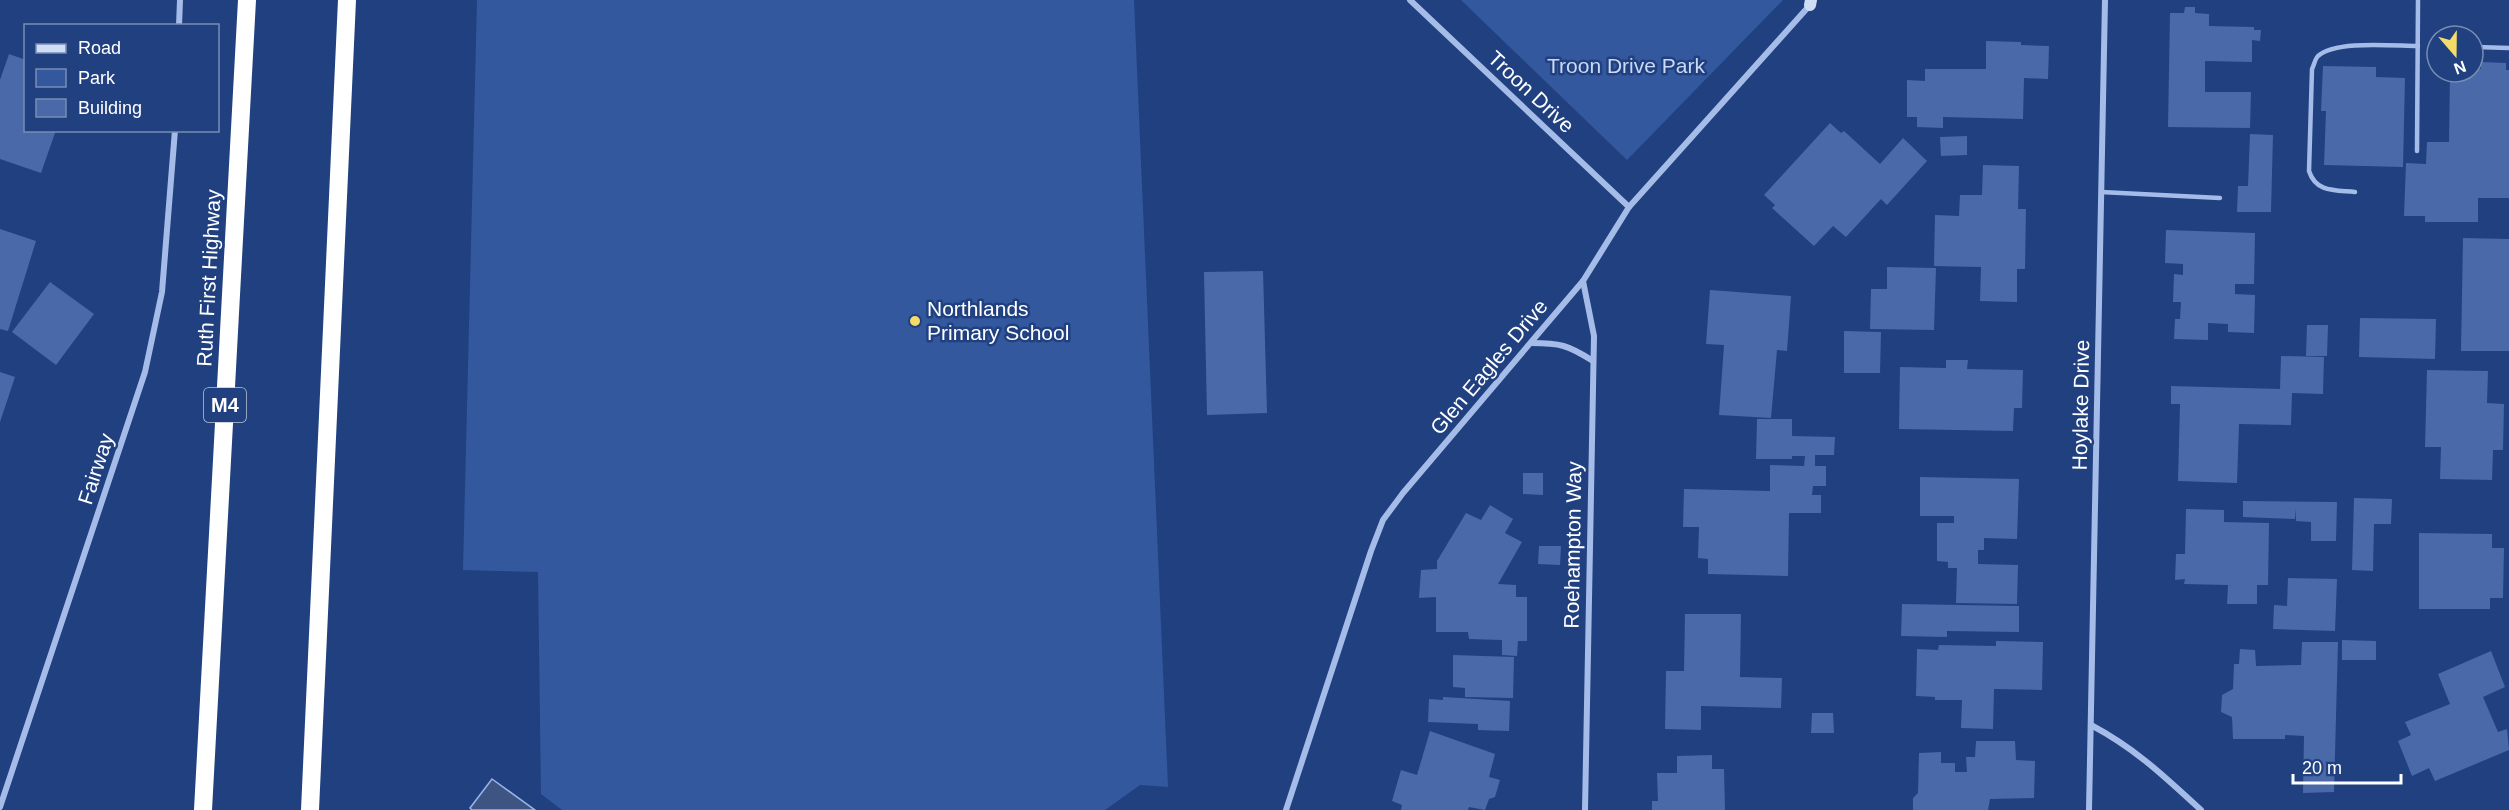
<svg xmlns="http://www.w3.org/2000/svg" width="2509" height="810" viewBox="0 0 2509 810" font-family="Helvetica,sans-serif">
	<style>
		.green { fill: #34589e }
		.water { fill: #3e5584; stroke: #99b6e9; stroke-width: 1.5 }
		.building { fill: #4969a9 }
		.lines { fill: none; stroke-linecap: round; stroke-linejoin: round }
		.lane { stroke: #a6bce8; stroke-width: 4.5 }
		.street { stroke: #a6bce8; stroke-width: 6 }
		.secondary { stroke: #d0ddf6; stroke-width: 12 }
		.highway { stroke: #fff; stroke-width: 18 }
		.poi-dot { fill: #f5db67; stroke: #204080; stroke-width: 2 }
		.labels { text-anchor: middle; stroke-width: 5; stroke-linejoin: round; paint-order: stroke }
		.shield { fill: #204080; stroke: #bcc6d9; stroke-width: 1.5 }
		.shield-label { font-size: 20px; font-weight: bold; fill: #fff }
		.park-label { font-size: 21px; fill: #cad9f6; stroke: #204080 }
		.street-label { font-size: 21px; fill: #fff; stroke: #204080 }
		.poi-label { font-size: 21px; fill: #fff; stroke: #204080; text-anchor: start }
	</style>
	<rect width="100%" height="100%" fill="#204080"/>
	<g class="green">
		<polygon points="477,0 1134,0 1168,787 1140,785 1105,810 562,810 541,794 538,572 463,570"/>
		<polygon points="1461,0 1783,0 1627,160"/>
	</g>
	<polygon class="water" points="492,779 535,810 472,810 470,808"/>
	<g class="building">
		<polygon points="2185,7 2195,7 2195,13 2209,14 2209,26 2254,27 2254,30 2261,30 2260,41 2252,40 2252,62 2205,61 2205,92 2251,92 2250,128 2168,127 2170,13 2184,13"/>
		<polygon points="1986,41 2021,42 2021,45 2049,46 2048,79 2024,78 2023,119 1943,117 1943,128 1917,127 1917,117 1907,117 1907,80 1925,81 1925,69 1986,69"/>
		<polygon points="9,54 26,60 26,130 56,130 41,173 0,159 0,80"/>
		<polygon points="2481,62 2506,63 2506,70 2509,70 2509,198 2478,198 2478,222 2425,222 2425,216 2404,216 2406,163 2426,164 2427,142 2449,142 2450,72 2473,72 2473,69 2481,69"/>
		<polygon points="2323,66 2376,67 2376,77 2405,78 2403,167 2324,165 2326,111 2321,111"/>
		<polygon points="1830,123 1841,133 1844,131 1880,164 1903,138 1927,161 1887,205 1881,199 1846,237 1833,226 1814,246 1772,208 1775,205 1764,195"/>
		<polygon points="2250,134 2273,135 2271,212 2237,212 2238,186 2248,186"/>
		<polygon points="1967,136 1967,155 1941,156 1940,137"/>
		<polygon points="1983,165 2019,166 2018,209 2026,209 2025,269 2017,269 2017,302 1980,301 1981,267 1934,266 1935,215 1959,216 1960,195 1982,195"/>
		<polygon points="0,229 36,241 8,331 0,329"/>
		<polygon points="2166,230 2255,233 2254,284 2235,284 2235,294 2255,295 2254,333 2228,332 2228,324 2208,323 2208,340 2174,339 2175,319 2180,319 2181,302 2173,302 2174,274 2183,275 2183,264 2165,263"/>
		<polygon points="2463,238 2509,239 2509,351 2461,351"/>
		<polygon points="1887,267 1936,268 1934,330 1870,329 1871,289 1887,289"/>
		<polygon points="1263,271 1267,413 1207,415 1204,272"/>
		<polygon points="50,282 94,314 56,365 12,332"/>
		<polygon points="1710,290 1791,296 1787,351 1777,350 1771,418 1719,415 1724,345 1706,344"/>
		<polygon points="2360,318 2436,319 2435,359 2359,357"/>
		<polygon points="2307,325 2328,325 2327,356 2306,356"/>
		<polygon points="1844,331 1881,332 1880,373 1844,373"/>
		<polygon points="2281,356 2324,357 2323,394 2292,393 2291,425 2239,424 2237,483 2178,481 2180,404 2171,404 2171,386 2280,389"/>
		<polygon points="1946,360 1968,360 1967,369 2023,370 2022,408 2014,408 2013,431 1899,429 1900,367 1946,368"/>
		<polygon points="2427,370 2488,371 2487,403 2504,404 2503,450 2493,450 2492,480 2440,479 2441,447 2425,447"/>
		<polygon points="0,372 15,377 0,422"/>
		<polygon points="1757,419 1792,419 1792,436 1835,437 1834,455 1815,455 1815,466 1826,466 1826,486 1813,486 1812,495 1821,495 1821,513 1789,513 1788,576 1708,574 1708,559 1698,558 1699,527 1683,527 1684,489 1770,491 1770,465 1804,466 1805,456 1792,456 1792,459 1756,459"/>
		<polygon points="1523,473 1543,473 1543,495 1523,494"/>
		<polygon points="1920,477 2019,479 2017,539 1984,538 1984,550 1978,550 1978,564 2018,565 2017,604 1956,603 1957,568 1948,568 1948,562 1937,561 1937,523 1954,523 1954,516 1920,516"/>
		<polygon points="2354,498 2392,499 2391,524 2374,524 2373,571 2352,570"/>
		<polygon points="2243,501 2337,502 2336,541 2311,541 2311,522 2296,521 2296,509 2295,519 2243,517"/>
		<polygon points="1490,505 1513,519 1505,533 1522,542 1498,584 1516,585 1516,597 1527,597 1527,641 1518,641 1517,656 1502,655 1502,640 1469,639 1468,632 1436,632 1436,597 1419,598 1421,570 1437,569 1437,561 1466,513 1481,520"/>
		<polygon points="2186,509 2224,510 2224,522 2269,523 2268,585 2257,585 2257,604 2227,604 2228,585 2184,584 2185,579 2175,580 2176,554 2185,554"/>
		<polygon points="2419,533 2492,534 2492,548 2504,548 2503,598 2490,598 2490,609 2419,609"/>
		<polygon points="1539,546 1561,546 1560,565 1538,564"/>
		<polygon points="2288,578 2337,579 2335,631 2273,629 2274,605 2287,606"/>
		<polygon points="1902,604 2019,606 2019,632 1947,631 1947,637 1901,636"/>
		<polygon points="1685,614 1741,614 1740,677 1782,678 1781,708 1701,706 1701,730 1665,729 1666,671 1684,671"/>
		<polygon points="2342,640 2376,641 2376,660 2342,660"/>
		<polygon points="1996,641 2043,642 2042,690 1994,689 1993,729 1961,728 1962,700 1935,700 1935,697 1916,696 1917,649 1938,650 1939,645 1996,646"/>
		<polygon points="2302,642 2338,642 2334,792 2303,793 2304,736 2285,735 2285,739 2233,739 2232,717 2221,712 2222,695 2233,689 2234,664 2239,664 2240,649 2255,650 2256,666 2301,665"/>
		<polygon points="2491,651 2505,687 2483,697 2498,732 2507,729 2509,750 2435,781 2429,768 2412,776 2398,741 2411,735 2405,722 2450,704 2438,674"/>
		<polygon points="1453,655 1514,657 1513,698 1465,697 1465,688 1453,687"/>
		<polygon points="1443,697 1510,701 1509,731 1478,730 1478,724 1428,722 1429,699 1443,700"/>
		<polygon points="1812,713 1833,713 1834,733 1811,733"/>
		<polygon points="1430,731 1495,754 1489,777 1500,780 1495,797 1489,799 1485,810 1469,807 1468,810 1401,810 1402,805 1392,801 1401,770 1417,775"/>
		<polygon points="1976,741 2015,741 2016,760 2035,761 2034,798 1990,799 1988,810 1913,810 1913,798 1918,793 1919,753 1941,752 1941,763 1955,763 1955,772 1967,772 1966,757 1975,757"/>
		<polygon points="1712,755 1712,769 1724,769 1725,810 1652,810 1652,801 1658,801 1657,773 1677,773 1677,756"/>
	</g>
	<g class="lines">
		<g class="lane">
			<polyline points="2476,47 2509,48"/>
			<polyline points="2417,151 2418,0"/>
			<polyline points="2101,192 2220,198"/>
			<path d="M2355,192C2336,190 2316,193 2309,171L2312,69C2314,65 2315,59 2318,56C2336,40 2394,46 2418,46"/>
		</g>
		<g class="street">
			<polyline points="1410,0 1629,207"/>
			<polyline points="179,26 180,0"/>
			<polyline points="1583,281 1594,336 1585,810"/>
			<path d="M1531,343C1560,343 1568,345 1593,361"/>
			<path d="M2091,725C2136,749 2164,776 2201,810"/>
			<polyline points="0,807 145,372 162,292 175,130"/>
			<polyline points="1286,810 1371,551 1383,520 1403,493 1583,281 1629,207 1810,5"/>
			<polyline points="2089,810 2105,0"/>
		</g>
		<polyline class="secondary" points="1810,5 1811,0"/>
		<g class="highway">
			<polyline points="203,810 247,0"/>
			<polyline points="310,810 347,0"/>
		</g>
	</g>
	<circle class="poi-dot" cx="915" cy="321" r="6"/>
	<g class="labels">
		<rect class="shield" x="204" y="388" width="42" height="34" rx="4.5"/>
		<g class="shield-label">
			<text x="225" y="412">M4</text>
		</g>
		<g class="park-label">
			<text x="1626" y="73">Troon Drive Park</text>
		</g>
		<g class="street-label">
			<text transform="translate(1531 92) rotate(43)" y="7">Troon Drive</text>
			<text transform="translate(209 278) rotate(-87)" y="7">Ruth First Highway</text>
			<text transform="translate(1489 367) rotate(-50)" y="7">Glen Eagles Drive</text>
			<text transform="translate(2081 405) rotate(-89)" y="7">Hoylake Drive</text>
			<text transform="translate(96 469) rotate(-72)" y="7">Fairway</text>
			<text transform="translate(1573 545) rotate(-89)" y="7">Roehampton Way</text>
		</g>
		<g class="poi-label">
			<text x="927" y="316">Northlands<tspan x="927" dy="24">Primary School</tspan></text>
		</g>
	</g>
	<rect x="24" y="24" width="195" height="108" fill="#204080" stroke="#798cb3" stroke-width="1.5"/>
	<rect x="36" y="44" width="30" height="9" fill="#d0ddf6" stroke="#798cb3" stroke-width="1.5"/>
	<text x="78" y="54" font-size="18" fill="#ffffff">Road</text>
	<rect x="36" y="69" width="30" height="18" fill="#34589e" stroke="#798cb3" stroke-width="1.5"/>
	<text x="78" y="84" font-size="18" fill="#ffffff">Park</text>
	<rect x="36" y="99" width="30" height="18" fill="#4969a9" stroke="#798cb3" stroke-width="1.5"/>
	<text x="78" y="114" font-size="18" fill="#ffffff">Building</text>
	<g transform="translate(2455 54) rotate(160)"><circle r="28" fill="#204080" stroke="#798cb3" stroke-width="1.5"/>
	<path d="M0-4.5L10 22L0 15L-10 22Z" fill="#f5db67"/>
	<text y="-9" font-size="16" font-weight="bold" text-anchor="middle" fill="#ffffff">N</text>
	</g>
	<path d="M2293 774v9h108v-9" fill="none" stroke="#ffffff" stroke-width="3"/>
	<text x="2302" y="774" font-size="18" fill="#ffffff" stroke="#204080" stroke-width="4.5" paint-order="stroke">20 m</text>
</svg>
